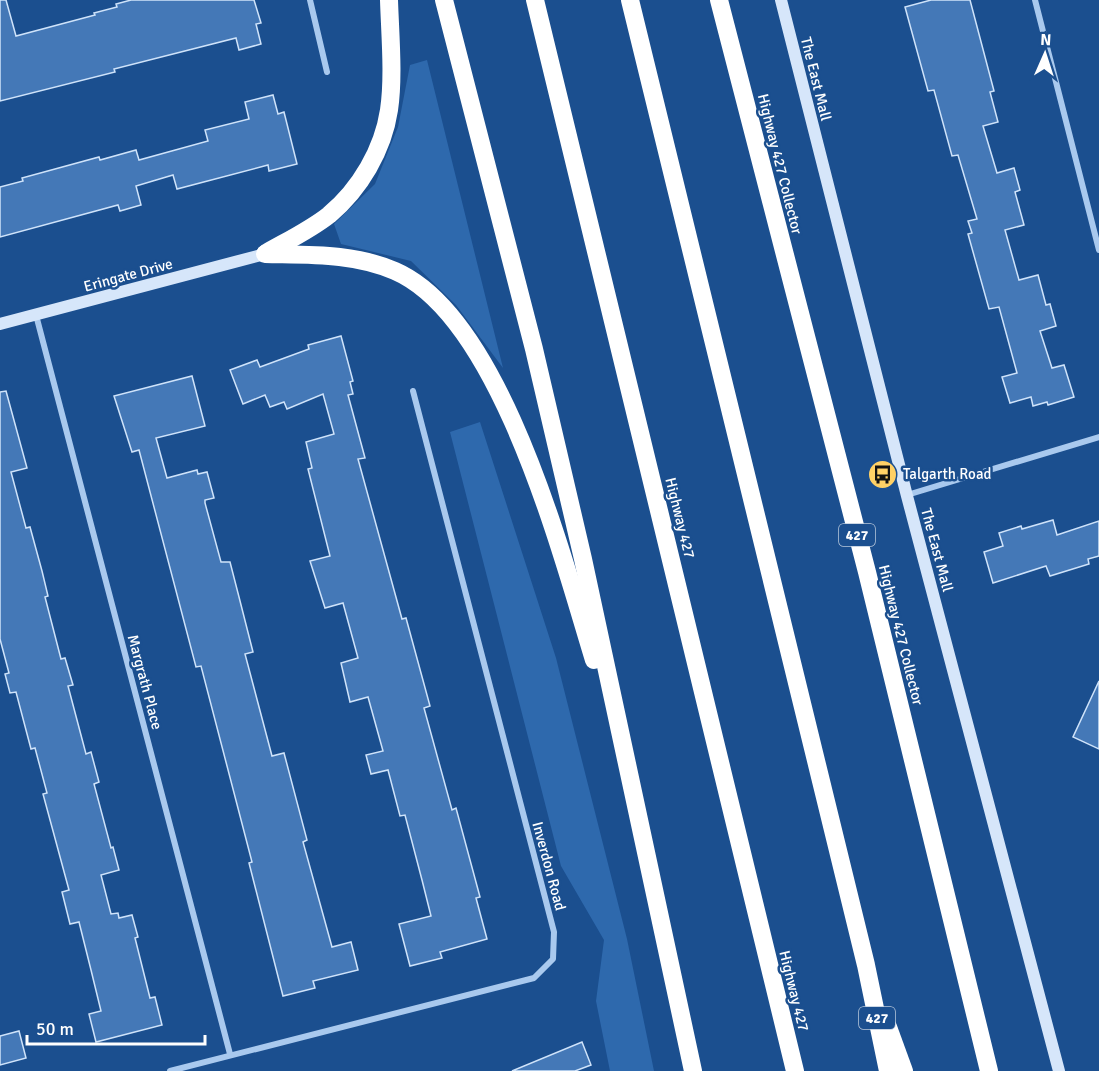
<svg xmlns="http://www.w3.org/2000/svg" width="1099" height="1071" viewBox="0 0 1099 1071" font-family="Signika,sans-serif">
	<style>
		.green { fill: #2e69ad }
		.building { fill: #4478b7; stroke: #cfe3fa; stroke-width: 1.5 }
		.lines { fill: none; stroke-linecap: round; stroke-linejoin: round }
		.street { stroke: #a9c9ee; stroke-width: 6 }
		.secondary { stroke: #d6e6fa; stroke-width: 12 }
		.highway { stroke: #fff; stroke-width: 18 }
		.labels { text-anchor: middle; stroke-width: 5; stroke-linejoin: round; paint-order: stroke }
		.shield { fill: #1b4f8f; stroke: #bbcadd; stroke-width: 1.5 }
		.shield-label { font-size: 14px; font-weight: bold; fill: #fff }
		.street-label { font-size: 15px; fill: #fff; stroke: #1b4f8f }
		.poi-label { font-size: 15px; fill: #fff; stroke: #1b4f8f; text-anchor: start }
	</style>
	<rect width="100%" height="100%" fill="#1b4f8f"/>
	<g class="green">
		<polygon points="427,60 503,368 456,305 411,261 341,244 334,224 375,184 398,127 410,65"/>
		<polygon points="480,422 556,658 627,939 654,1071 610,1071 596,1001 604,940 561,866 450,432"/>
	</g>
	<g class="building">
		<polygon points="0,0 6,0 16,36 95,15 94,13 117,7 116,4 131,0 254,0 261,23 256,24 261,44 239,50 236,38 114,69 115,72 0,101"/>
		<polygon points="931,0 970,0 994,91 990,92 998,122 983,126 997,173 1014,168 1020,190 1015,192 1024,225 1005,230 1019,280 1038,275 1046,305 1050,304 1056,326 1040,331 1052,368 1064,365 1074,397 1048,405 1047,402 1033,406 1031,397 1010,403 1002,377 1017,373 999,307 989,309 968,234 972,233 968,221 977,219 958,155 952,156 934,90 928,91 905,7"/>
		<polygon points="273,95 278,114 284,112 297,164 269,171 268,165 177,189 173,175 136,186 141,205 120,211 118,205 0,237 0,187 23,181 22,178 99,157 100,160 136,150 139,160 208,141 205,130 249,119 245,102"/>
		<polygon points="341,336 353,381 350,382 353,394 348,395 365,458 358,459 402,619 406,618 430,706 424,708 452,810 456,808 480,897 476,898 487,939 440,952 442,958 410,966 399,924 431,916 422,880 405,815 400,816 388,770 371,774 366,755 383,751 368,697 350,702 341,663 358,658 343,603 325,608 310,561 330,556 308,469 312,468 306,442 334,434 323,394 287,409 284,402 270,407 265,395 243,404 230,370 257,360 260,367 309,349 308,345"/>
		<polygon points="192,376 205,426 156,438 167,478 197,470 198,474 207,472 214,498 205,500 205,503 221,562 230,562 239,597 253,652 245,654 272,756 284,753 307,840 303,842 332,947 351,942 358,970 313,981 315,988 283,996 249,863 252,862 201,666 196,667 139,450 132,452 114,396"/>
		<polygon points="6,391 27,468 11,472 26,528 30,527 42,571 48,596 45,597 61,659 65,658 73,685 68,686 86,754 91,752 99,782 94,784 111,848 113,847 119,870 101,875 111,914 118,913 119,918 132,915 138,937 135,938 150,998 155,997 162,1025 96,1042 89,1014 101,1011 91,970 79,922 70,924 62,892 69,890 43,794 47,793 35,748 31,749 16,692 10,693 5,674 9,673 0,639 0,392"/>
		<polygon points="1053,520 1057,535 1099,521 1099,556 1088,559 1089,564 1050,576 1046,566 993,583 984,552 1003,546 999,533 1021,526 1022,529"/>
		<polygon points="1099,681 1099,749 1073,737"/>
		<polygon points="19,1031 26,1058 0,1065 0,1036"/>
		<polygon points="582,1042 591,1065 575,1071 512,1071"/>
	</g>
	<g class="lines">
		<g class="street">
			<polyline points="310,0 327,72"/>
			<polyline points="1035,0 1099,250"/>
			<polyline points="36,315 230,1054"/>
			<polyline points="907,495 1099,437"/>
			<polyline points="170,1071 534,978 553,959 554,932 413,391"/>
		</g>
		<g class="secondary">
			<polyline points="781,0 907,496 1059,1071"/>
			<polyline points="0,324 265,254"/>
		</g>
		<g class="highway">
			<polyline points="444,0 534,349 583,559 693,1071"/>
			<polyline points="535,0 795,1071"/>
			<polyline points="630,0 866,965 888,1071"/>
			<polyline points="719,0 867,572 989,1071"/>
			<path d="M266,253C287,241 310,230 329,215C360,189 383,150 389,110C394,77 390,33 389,0"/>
			<path d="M265,254C309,255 354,253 395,271C501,317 562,556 594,660"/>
			<polyline points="888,1027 904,1071"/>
		</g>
	</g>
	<defs>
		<symbol id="bus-disc" viewBox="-11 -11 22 22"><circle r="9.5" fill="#ffd166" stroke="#1b4f8f"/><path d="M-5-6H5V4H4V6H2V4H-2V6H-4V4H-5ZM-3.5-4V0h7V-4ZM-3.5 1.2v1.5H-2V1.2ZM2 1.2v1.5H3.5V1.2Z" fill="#111"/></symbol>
	</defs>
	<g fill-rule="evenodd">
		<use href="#bus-disc" x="866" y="458" width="33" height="33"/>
	</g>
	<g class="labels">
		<g class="shield">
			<rect x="839" y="524" width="36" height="22" rx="4.5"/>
			<rect x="859" y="1007" width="36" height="22" rx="4.5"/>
		</g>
		<g class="shield-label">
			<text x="857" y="540">427</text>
			<text x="877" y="1023">427</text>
		</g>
		<g class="street-label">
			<text transform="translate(816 79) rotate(76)" y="5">The East Mall</text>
			<text transform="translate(780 164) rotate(76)" y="5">Highway 427 Collector</text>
			<text transform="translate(128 275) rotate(-15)" y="5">Eringate Drive</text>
			<text transform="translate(680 518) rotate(76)" y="5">Highway 427</text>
			<text transform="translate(937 550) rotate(75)" y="5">The East Mall</text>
			<text transform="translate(901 635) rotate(76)" y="5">Highway 427 Collector</text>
			<text transform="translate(145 682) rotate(75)" y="5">Margrath Place</text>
			<text transform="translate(549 866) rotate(75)" y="5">Inverdon Road</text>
			<text transform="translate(794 991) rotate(76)" y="5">Highway 427</text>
		</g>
		<g class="poi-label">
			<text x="903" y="479">Talgarth Road</text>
		</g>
	</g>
	<g transform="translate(1045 54) rotate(3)" stroke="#1b4f8f" stroke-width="4.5" paint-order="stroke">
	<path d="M0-4.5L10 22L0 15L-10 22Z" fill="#ffffff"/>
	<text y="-9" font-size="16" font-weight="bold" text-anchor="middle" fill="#ffffff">N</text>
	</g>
	<path d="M27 1035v9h178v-9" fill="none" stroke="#ffffff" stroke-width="3"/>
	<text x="36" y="1035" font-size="18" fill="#ffffff" stroke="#1b4f8f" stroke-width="4.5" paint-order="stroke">50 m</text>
</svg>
